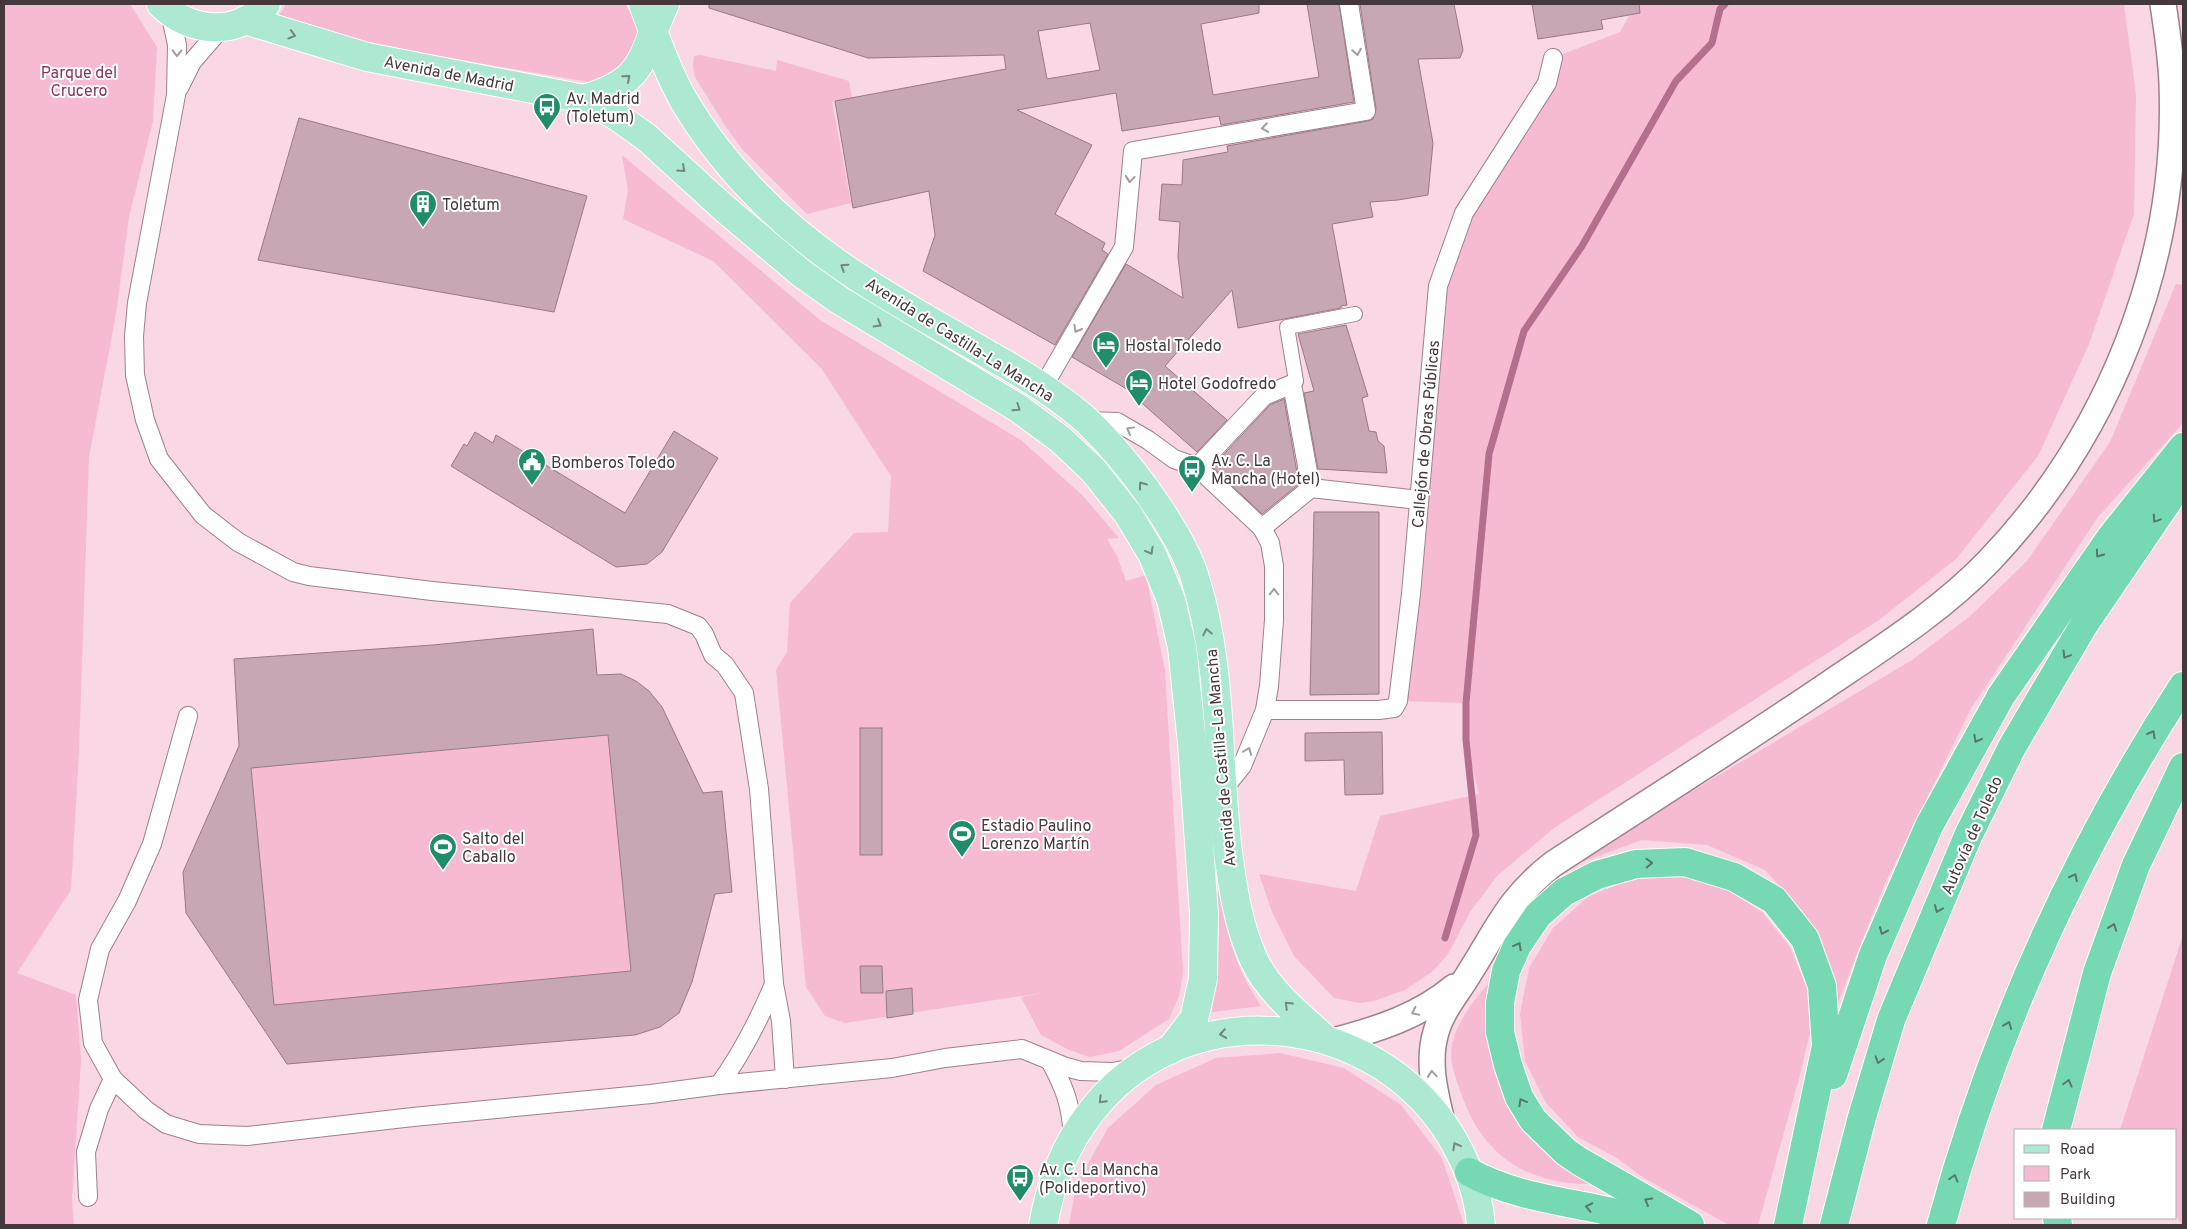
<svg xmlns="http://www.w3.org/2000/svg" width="2187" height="1229" viewBox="0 0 2187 1229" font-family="Overpass,sans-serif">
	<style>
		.green { fill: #f6bad3 }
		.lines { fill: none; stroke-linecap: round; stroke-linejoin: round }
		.stream { stroke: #b56f8e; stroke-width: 7 }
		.building { fill: #c7a7b4; stroke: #987986; fill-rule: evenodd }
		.pedestrian-casing { stroke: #9f808d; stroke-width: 16 }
		.minor-casing { stroke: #9f808d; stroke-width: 20 }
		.secondary-casing { stroke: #9f808d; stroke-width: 28 }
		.primary-casing { stroke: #fff; stroke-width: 30 }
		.motorway-casing { stroke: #fff; stroke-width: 30 }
		.pedestrian { stroke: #fff; stroke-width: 14 }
		.minor { stroke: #fff; stroke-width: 18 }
		.secondary { stroke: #fff; stroke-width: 25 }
		.primary { stroke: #ade8d2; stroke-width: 28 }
		.motorway { stroke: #77d9b4; stroke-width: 28 }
		.oneway { stroke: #748780 }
		.oneway2 { stroke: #a29c9e }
		.oneway3 { stroke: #59786d }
		.labels { text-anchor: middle; stroke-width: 4; stroke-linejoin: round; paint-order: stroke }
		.park-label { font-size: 16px; fill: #8a335f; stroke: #fff }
		.street-label { font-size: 16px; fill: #45383d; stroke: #fff }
		.poi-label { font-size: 16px; fill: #45383d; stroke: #fff; text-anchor: start }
	</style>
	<rect width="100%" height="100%" fill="#f9d7e4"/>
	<g class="green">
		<polygon points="4,4 130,4 157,47 153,121 129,217 116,314 89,457 79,751 71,890 17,973 76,995 81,1061 72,1199 74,1225 4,1225"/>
		<polygon points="286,4 625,4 634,18 638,37 630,59 612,76 589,82 386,47 358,40 279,16"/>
		<polygon points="1636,4 2124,4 2136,95 2134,214 2089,344 2038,456 1956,559 1879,620 1554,828 1497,876 1470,912 1448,954 1433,971 1405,990 1374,1001 1360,1003 1334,998 1294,956 1272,912 1259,874 1356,891 1380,816 1479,794 1466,740 1466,703 1398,701 1438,286 1464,213 1553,58 1620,32"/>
		<polygon points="700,55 776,71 777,60 849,81 852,98 832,102 851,203 807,214 743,150 726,127 695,77 693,67 694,56"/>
		<polygon points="622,155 820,320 1021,440 1083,496 1119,538 1107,539 1117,556 1126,581 1146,575 1165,671 1183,972 1179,996 1169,1019 1119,1051 1090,1057 1069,1050 1041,1035 1021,997 1048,992 845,1023 825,1016 806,987 776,670 787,652 790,603 854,533 888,532 891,476 821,368 713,261 623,219 628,190"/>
		<polygon points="2176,284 2183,285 2183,423 2098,517 1970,710 1883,888 1837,1005 1827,963 1803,912 1765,870 1707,845 1642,840 1579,863 1657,812 1912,660 1969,617 2027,561 2110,442"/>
		<polygon points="608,735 631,971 274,1005 251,768"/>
		<polygon points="1677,875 1723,887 1762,912 1790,947 1807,988 1810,1032 1800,1075 1758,1225 1729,1225 1644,1178 1617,1158 1578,1137 1546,1103 1525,1061 1520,1014 1529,968 1553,928 1588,897 1631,879"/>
		<path d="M1220,891C1226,936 1236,968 1261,1006L1212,1012L1216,974L1213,892Z"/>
		<polygon points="2183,935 2183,1225 2182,1225 2176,1216 2176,1130 2120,1130"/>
		<path d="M1491,980L1519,1121L1536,1143L1565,1166L1598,1184C1530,1186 1483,1158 1461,1093C1455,1076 1448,1059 1453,1041C1459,1017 1476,999 1491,980Z"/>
		<polygon points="1280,1053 1344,1068 1401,1105 1442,1158 1464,1225 1069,1225 1076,1185 1108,1128 1156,1085 1216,1058"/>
	</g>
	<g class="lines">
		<polyline class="stream" points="1445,938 1476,835 1466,740 1466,703 1489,454 1524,331 1582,246 1676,81 1712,43 1720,9 1725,4"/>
	</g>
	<g class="building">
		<path d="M709,4H1259V13L1201,24L1213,95L1319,77L1307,4H1339L1354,102L1221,125L1219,116L1122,131L1116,93L1017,110L1092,145L1055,214L1105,243L1102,250L1108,254L1055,345L923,271L935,235L929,191L853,208L835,101L1006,69L1004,55L868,58L709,8ZM1090,23L1100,70L1047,79L1038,31Z"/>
		<polygon points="1360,4 1454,4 1463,50 1460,58 1418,59 1433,143 1428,195 1398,200 1370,202 1373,217 1332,224 1347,305 1341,306 1341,308 1238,328 1232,290 1165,366 1227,420 1197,452 1125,388 1072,357 1126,264 1183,298 1178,257 1180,222 1159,220 1162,184 1182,185 1183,160 1228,152 1227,146 1368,121 1373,119 1376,109"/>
		<polygon points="1532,4 1639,4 1640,13 1601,20 1603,29 1538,39"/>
		<polygon points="299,118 587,196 554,312 258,260"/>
		<polygon points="1346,325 1368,396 1362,398 1369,431 1376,432 1378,441 1384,446 1387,473 1318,469 1304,393 1314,391 1298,334"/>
		<polygon points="1284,399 1299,484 1262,514 1212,467 1270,405"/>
		<polygon points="674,431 718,458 662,552 647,564 616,567 451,466 464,444 467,446 475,432 493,443 496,435 625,513"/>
		<polygon points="1314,512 1379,512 1379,694 1310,695"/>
		<path d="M593,629L597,675L621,674L636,681L649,691L662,707L703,793L722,791L732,892L715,894L692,982L679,1013L660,1027L635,1035L287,1064L186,913L183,872L239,746L234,659L433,645ZM608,735L631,971L274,1005L251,768Z"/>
		<rect x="860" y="728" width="22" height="127"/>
		<polygon points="1382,732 1383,794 1345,795 1344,760 1305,761 1305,733"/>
		<polygon points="860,966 882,966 883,993 861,993"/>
		<polygon points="912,988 913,1014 887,1018 886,991"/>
	</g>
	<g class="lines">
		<defs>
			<polyline id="pedestrian" points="1292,384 1296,381 1287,327 1355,314"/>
			<g id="minor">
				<polyline points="170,12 177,45 176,95 137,303 134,336 135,375 145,420 159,459 203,515 238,542 293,572 309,576 432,591 668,614 698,626 704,634 713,655 725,665 744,693 759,789 774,984 781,1021 785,1079"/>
				<polyline points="179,88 192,62 222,27"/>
				<polyline points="1043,387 1124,247 1133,151 1366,111 1349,4"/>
				<polyline points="1087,421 1117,422 1148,440 1174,459 1197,467 1262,528 1270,543 1274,566 1274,620 1269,686 1265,710 1242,766 1222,791"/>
				<polyline points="1197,467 1264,396 1292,384 1311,488 1262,528"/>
				<polyline points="1311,488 1419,500"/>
				<polyline points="1265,710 1379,710 1394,708 1398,701 1411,594 1438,286 1464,213 1547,83 1553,58"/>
				<polyline points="188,716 152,844 127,901 100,949 88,1000 93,1043 113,1079 146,1110 166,1124 199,1134 247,1136 413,1117 651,1094 719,1085 892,1068 945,1058 1022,1049 1066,1067 1081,1071 1112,1072 1135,1068"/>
				<path d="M1050,1061C1065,1088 1071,1105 1073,1137"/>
				<path d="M719,1085C742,1053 759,1020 774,984"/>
				<polyline points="88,1197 86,1152 99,1109 113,1079"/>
			</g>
			<g id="secondary">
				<path d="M1333,1041C1376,1030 1420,1016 1454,987"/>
				<path d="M1442,1122C1435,1092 1427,1062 1436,1032C1442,1010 1459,991 1470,972C1498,928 1509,898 1553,864C1645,804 1739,745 1830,683C1885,646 1943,609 1989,561C2110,434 2179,260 2172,83C2171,57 2167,30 2163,4"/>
			</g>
			<g id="primary">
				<path d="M161,4C189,33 239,37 266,4"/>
				<path d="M643,4C655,36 667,71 684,101C721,164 777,221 837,263C885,297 938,325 989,355C1023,374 1058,395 1087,421C1115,448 1141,481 1162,513C1175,533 1188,555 1195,578C1223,666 1217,761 1228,852C1233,889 1238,925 1254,960C1269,992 1299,1015 1324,1038"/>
				<path d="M245,20L367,57L584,99C648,80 640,57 665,4"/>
				<polyline points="584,99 615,115 646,137 725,209 801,273 839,300 1018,408 1060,439 1093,470 1128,514 1152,554 1171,600 1182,647 1192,743 1204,914 1203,979 1194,1019 1170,1050"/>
				<path d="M1043,1225C1051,1183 1064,1146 1091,1112C1176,1001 1347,1006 1434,1112C1459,1143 1478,1185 1481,1225"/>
			</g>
			<g id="motorway">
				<polyline points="1833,1075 1873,955 1929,826 2001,696 2111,537 2183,447"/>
				<polyline points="2056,1130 2097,973 2136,865 2183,767"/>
				<path d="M1469,1172C1516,1198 1568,1201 1620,1214C1631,1216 1642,1221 1653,1225"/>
				<polyline points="2057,1218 2058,1225"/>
				<polyline points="1690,1225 1579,1161 1566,1152 1533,1120 1519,1097 1508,1065 1500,1032 1500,1003 1506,971 1517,946 1538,915 1564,892 1597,875 1636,864 1685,862 1734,877 1774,900 1805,939 1822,986 1826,1046 1788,1225"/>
				<polyline points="1834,1225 1862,1117 1891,1020 1968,836 2012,747 2085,623 2183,479"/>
				<path d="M1941,1225C1993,1034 2075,852 2183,686"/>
			</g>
		</defs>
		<use href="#pedestrian" class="pedestrian-casing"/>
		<use href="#minor" class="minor-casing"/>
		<use href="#secondary" class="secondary-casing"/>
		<use href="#primary" class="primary-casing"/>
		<use href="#motorway" class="motorway-casing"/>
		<use href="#pedestrian" class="pedestrian"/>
		<use href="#minor" class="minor"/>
		<use href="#secondary" class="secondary"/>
		<use href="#primary" class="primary"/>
		<use href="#motorway" class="motorway"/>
	</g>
	<defs><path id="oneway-chevron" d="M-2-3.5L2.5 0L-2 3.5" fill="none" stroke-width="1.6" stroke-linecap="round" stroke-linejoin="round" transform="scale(1.25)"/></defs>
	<g class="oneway">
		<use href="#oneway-chevron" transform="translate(292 35) rotate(17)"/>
		<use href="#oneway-chevron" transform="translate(627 78) rotate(-40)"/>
		<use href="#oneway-chevron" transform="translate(682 169) rotate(42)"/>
		<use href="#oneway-chevron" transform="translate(844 267) rotate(-147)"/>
		<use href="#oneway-chevron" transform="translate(878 324) rotate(31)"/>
		<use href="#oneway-chevron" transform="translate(1017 408) rotate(34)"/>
		<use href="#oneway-chevron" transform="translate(1142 485) rotate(-126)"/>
		<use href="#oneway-chevron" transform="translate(1150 551) rotate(61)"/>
		<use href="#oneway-chevron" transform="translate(1207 632) rotate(-102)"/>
		<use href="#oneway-chevron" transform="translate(1288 1005) rotate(-136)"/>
		<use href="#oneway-chevron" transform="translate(1223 1034) rotate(171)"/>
		<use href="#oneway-chevron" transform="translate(1102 1100) rotate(134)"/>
		<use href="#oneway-chevron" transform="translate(1456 1146) rotate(-118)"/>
	</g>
	<g class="oneway2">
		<use href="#oneway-chevron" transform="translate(1357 52) rotate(81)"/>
		<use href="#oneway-chevron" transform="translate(177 53) rotate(91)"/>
		<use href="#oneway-chevron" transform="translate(1265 128) rotate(171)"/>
		<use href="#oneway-chevron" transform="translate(1130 179) rotate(95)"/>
		<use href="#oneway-chevron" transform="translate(1077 329) rotate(120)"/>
		<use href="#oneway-chevron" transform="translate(1130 430) rotate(-151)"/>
		<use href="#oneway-chevron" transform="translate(1274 592) rotate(-90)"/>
		<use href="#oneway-chevron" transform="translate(1248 751) rotate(-69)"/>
		<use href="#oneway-chevron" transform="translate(1415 1012) rotate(154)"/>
		<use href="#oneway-chevron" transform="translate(1432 1074) rotate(-95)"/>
	</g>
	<g class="oneway3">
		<use href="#oneway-chevron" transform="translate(2156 519) rotate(124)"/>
		<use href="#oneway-chevron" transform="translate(2099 554) rotate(125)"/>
		<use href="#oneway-chevron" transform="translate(2066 655) rotate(121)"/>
		<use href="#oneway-chevron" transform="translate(2152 734) rotate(-60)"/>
		<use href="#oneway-chevron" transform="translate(1977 739) rotate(119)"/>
		<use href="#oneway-chevron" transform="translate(1649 863) rotate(-2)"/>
		<use href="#oneway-chevron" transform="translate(2074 877) rotate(-63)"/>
		<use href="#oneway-chevron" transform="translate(1938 909) rotate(113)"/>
		<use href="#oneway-chevron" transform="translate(2113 927) rotate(-70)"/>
		<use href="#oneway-chevron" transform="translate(1883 931) rotate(114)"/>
		<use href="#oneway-chevron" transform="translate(1518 946) rotate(-61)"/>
		<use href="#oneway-chevron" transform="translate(2008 1025) rotate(-68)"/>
		<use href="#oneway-chevron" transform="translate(1879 1060) rotate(107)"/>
		<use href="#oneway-chevron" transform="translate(2068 1083) rotate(-75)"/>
		<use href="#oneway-chevron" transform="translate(1522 1102) rotate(-120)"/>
		<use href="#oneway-chevron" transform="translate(1954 1178) rotate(-73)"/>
		<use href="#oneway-chevron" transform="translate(1648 1201) rotate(-150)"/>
		<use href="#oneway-chevron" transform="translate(1589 1207) rotate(-168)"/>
	</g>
	<defs>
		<symbol id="bus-pin" viewBox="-11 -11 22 30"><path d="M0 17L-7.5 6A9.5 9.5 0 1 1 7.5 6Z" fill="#1f8c6b" stroke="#fff"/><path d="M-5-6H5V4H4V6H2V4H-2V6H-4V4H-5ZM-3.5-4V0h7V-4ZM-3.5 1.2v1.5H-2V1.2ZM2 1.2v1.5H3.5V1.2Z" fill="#fff"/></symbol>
		<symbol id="building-pin" viewBox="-11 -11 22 30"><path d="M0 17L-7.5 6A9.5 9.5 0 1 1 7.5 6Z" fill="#1f8c6b" stroke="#fff"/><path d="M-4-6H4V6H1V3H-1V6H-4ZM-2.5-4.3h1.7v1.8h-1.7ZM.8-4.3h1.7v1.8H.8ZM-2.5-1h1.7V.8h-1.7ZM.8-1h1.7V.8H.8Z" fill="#fff"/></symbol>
		<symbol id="hotel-pin" viewBox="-11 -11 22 30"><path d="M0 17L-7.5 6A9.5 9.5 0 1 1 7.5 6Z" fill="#1f8c6b" stroke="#fff"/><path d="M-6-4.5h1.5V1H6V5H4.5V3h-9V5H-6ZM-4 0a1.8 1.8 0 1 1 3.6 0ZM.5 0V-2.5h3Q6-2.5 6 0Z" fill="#fff"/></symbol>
		<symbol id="civic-pin" viewBox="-11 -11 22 30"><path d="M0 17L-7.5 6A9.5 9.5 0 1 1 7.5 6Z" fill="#1f8c6b" stroke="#fff"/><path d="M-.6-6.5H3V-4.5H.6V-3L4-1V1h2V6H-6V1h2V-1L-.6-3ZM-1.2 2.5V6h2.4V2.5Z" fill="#fff"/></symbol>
		<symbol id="stadium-pin" viewBox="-11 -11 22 30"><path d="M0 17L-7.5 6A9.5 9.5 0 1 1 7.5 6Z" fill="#1f8c6b" stroke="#fff"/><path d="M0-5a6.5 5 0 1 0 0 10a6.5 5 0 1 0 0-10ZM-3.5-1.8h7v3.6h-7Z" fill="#fff"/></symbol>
	</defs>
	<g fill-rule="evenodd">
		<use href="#bus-pin" x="531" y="91" width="32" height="43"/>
		<use href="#building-pin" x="407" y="188" width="32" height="43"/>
		<use href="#hotel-pin" x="1090" y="329" width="32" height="43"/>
		<use href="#hotel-pin" x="1123" y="367" width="32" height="43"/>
		<use href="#civic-pin" x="516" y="446" width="32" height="43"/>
		<use href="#bus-pin" x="1176" y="453" width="32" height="43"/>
		<use href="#stadium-pin" x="946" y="818" width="32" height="43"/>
		<use href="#stadium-pin" x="427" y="831" width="32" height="43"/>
		<use href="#bus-pin" x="1004" y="1162" width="32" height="43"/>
	</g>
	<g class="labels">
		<g class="park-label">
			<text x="79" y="78">Parque del<tspan x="79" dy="18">Crucero</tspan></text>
		</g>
		<g class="street-label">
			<text transform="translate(449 73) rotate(11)" y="6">Avenida de Madrid</text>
			<text transform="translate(960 339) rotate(32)" y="6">Avenida de Castilla-La Mancha</text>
			<text transform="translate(1425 434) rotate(-85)" y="6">Callejón de Obras Públicas</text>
			<text transform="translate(1220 758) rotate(-95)" y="6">Avenida de Castilla-La Mancha</text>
			<text transform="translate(1971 835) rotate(-66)" y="6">Autovía de Toledo</text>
		</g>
		<g class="poi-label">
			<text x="566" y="104">Av. Madrid<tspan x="566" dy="18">(Toletum)</tspan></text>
			<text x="442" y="210">Toletum</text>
			<text x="1125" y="351">Hostal Toledo</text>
			<text x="1158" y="389">Hotel Godofredo</text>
			<text x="1211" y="466">Av. C. La<tspan x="1211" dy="18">Mancha (Hotel)</tspan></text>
			<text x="551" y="468">Bomberos Toledo</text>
			<text x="981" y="831">Estadio Paulino<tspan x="981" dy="18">Lorenzo Martín</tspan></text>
			<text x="462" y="844">Salto del<tspan x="462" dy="18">Caballo</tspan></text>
			<text x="1039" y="1175">Av. C. La Mancha<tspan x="1039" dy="18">(Polideportivo)</tspan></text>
		</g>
	</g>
	<rect width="2187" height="1229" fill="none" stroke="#45383d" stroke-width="10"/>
	<rect x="2014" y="1129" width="162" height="90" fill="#ffffff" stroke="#b5afb1"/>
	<rect x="2024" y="1145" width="25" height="8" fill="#ade8d2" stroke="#b5afb1"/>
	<text x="2060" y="1154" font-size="15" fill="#45383d">Road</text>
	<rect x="2024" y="1166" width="25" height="15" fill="#f6bad3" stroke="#b5afb1"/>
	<text x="2060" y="1179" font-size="15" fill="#45383d">Park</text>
	<rect x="2024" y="1192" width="25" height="15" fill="#c7a7b4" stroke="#b5afb1"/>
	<text x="2060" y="1204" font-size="15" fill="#45383d">Building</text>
</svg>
